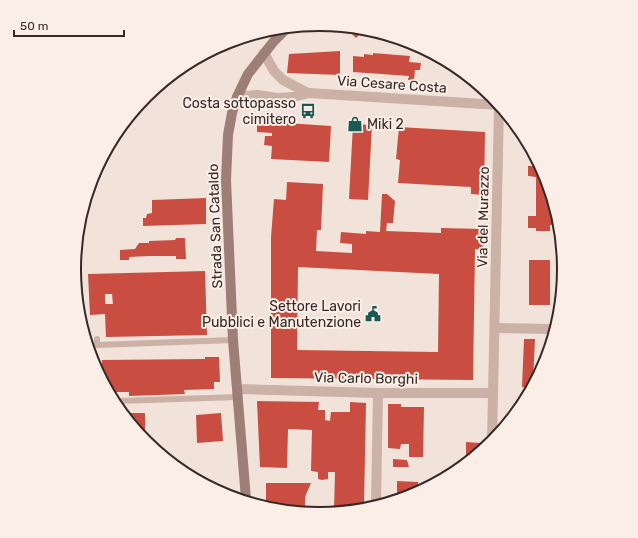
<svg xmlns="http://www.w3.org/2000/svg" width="638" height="538" viewBox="0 0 638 538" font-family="Rubik,sans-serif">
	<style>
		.building { fill: #c94e41; fill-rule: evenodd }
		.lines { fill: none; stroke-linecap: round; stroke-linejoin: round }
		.lane { stroke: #cbb1a6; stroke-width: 6 }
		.street { stroke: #cbb1a6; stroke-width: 10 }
		.secondary { stroke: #9e7f77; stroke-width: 10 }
		.labels { text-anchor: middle; stroke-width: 4; stroke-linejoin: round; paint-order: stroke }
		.street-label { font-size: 14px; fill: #362927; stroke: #faeee6 }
		.poi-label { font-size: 14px; fill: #362927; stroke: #faeee6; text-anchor: end }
		.rim { fill: none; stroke: #362927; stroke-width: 2 }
	</style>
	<rect width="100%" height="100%" fill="#f2e3da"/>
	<g class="building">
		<polygon points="348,30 352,31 362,32 356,38"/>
		<polygon points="340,51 340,75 287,73 289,54"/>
		<polygon points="373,53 410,56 409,62 421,63 420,70 415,70 414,81 408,80 409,76 353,72 353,56 364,57 364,54 373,55"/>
		<polygon points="257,121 331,126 329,162 271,159 272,146 264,145 265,136 272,136 272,133 257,132"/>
		<polygon points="353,124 372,125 368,200 349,199"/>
		<polygon points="399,127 485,132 484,195 471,194 471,187 398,183 400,160 396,159"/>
		<polygon points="536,161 545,175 555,225 550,225 550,231 536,231 536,228 528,228 528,216 536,216 536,177 528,176 528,166 535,166"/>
		<path d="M287,182L323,184L321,230H317L316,251L352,253V244L340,243L341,232L366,234V231L380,232L382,194H387L395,201L393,223H387L386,231L441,233V228L484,229L483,250L475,249L473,380L271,378V237L274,199L286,200ZM298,267L439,274L438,352L297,350Z"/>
		<polygon points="206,198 206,224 143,226 143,218 146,218 147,214 152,213 152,200"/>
		<polygon points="176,238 185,238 186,259 176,259 176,256 149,256 129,257 129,260 120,260 120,250 135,249 139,243 149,243 149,241 175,240"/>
		<polygon points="561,254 564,269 562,281 560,255"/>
		<rect x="529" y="260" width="21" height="45"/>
		<path d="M205,271L207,335L106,337L105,314L90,315L88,274ZM105,294H112L113,304H105Z"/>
		<polygon points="524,339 535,339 533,381 529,387 522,387"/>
		<polygon points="205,357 219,357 220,382 214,382 214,389 184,390 185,394 129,396 129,392 113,392 102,377 102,360 205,359"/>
		<polygon points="257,401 319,402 318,410 325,410 325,420 330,421 331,412 350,412 350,402 366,403 364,505 334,511 335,472 328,472 328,479 322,480 318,479 318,472 311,471 312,430 288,429 287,468 260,467"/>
		<polygon points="388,404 401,404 401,407 424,407 423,457 409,457 409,444 401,444 400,449 388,448"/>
		<polygon points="126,413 145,413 145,441 131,420"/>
		<polygon points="221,413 223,441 197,443 196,415"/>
		<polygon points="466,442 481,443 480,450 466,460"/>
		<polygon points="393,459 407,460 409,467 393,467"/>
		<polygon points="397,481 418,482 418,492 413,495 397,499"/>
		<polygon points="266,483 311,483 305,497 305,511 266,503"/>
	</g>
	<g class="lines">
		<g class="lane">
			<polyline points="97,339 97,345 233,340"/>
			<polyline points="118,401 239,397"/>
		</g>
		<g class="street">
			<polyline points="264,53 274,71 283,80 308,93"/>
			<polyline points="237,97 257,95 277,98 293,97 309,93 499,105"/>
			<polyline points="495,328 552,329"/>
			<polyline points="238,389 378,393 493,393"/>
			<polyline points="492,442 499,105"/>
			<polyline points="376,503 378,393"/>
		</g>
		<polyline class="secondary" points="246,499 233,340 226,180 228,135 232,113 237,97 248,74 274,41 284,31"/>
	</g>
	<defs>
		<symbol id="bus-bare" viewBox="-9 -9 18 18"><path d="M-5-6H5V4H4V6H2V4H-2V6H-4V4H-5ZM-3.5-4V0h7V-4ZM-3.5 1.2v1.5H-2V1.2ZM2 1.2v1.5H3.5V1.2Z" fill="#1b5954" stroke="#faeee6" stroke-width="2.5" paint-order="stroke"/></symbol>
		<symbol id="shop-bare" viewBox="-9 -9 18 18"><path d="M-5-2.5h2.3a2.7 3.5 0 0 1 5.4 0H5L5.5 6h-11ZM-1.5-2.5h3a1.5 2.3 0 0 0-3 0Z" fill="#1b5954" stroke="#faeee6" stroke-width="2.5" paint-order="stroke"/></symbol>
		<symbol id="civic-bare" viewBox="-9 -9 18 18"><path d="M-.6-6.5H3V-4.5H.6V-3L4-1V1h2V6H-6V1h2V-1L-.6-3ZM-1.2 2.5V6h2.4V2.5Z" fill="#1b5954" stroke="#faeee6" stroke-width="2.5" paint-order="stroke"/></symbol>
	</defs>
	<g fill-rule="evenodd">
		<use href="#bus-bare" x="297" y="100" width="22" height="22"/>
		<use href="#shop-bare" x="344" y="113" width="22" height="22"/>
		<use href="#civic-bare" x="362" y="303" width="22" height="22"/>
	</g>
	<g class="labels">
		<g class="street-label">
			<text transform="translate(392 84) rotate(4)" y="5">Via Cesare Costa</text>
			<text transform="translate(483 217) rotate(-89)" y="5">Via del Murazzo</text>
			<text transform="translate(215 226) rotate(-92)" y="5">Strada San Cataldo</text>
			<text transform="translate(366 378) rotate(1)" y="5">Via Carlo Borghi</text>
		</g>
		<g class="poi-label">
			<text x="296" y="108">Costa sottopasso<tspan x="296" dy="16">cimitero</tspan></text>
			<text x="367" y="129" text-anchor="start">Miki 2</text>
			<text x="361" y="311">Settore Lavori<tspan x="361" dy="16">Pubblici e Manutenzione</tspan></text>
		</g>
	</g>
	<path d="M0 0H638V538H0ZM81 269a238 238 0 1 1 476 0a238 238 0 1 1-476 0Z" fill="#faeee6" fill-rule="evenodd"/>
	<path class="rim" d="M81 269a238 238 0 1 1 476 0a238 238 0 1 1-476 0Z"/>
	<path d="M14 30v6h110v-6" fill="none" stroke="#362927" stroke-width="2"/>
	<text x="20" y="30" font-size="12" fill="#362927" stroke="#faeee6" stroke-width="3" paint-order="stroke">50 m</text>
</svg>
